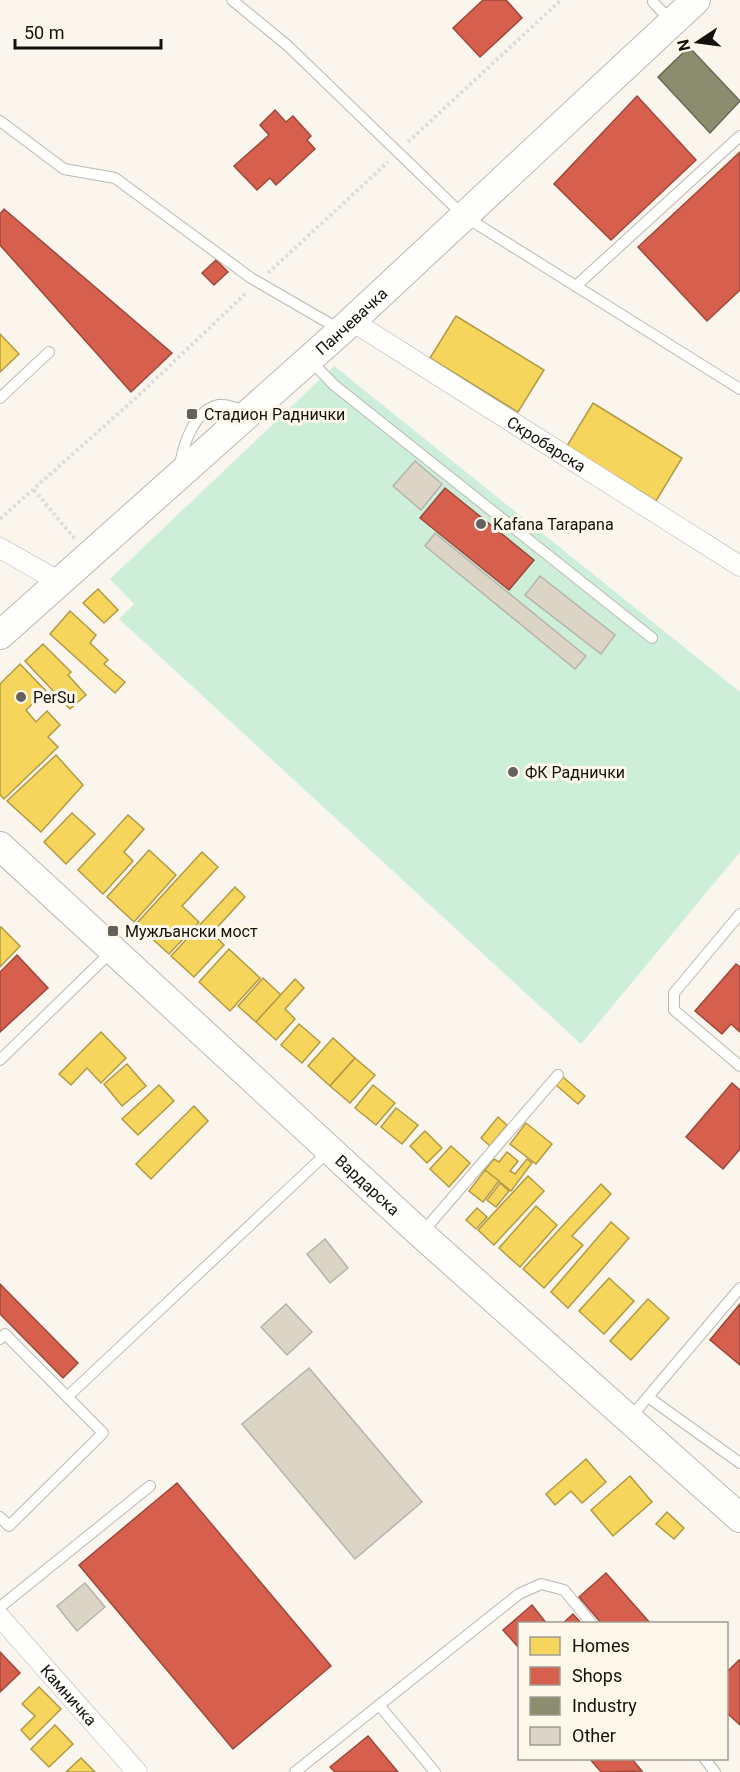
<svg xmlns="http://www.w3.org/2000/svg" width="740" height="1772" viewBox="0 0 740 1772" font-family="Roboto,sans-serif">
	<style>
		.green { fill: #cdefda }
		.homes { fill: #f6d55c; stroke: #b29a44; stroke-width: 1.5 }
		.shops { fill: #d6604d; stroke: #9c483a; stroke-width: 1.5 }
		.industry { fill: #8c8c6e; stroke: #686751; stroke-width: 1.5 }
		.building { fill: #dcd5c6; stroke: #b6b3ad; stroke-width: 1.5 }
		.lines { fill: none; stroke-linecap: round; stroke-linejoin: round }
		.lane-casing { stroke: #bbb8b2; stroke-width: 12 }
		.street-casing { stroke: #bbb8b2; stroke-width: 21 }
		.secondary-casing { stroke: #bbb8b2; stroke-width: 30 }
		.path { stroke: #dfdddb; stroke-width: 4; stroke-dasharray: 3 3; stroke-linecap: butt }
		.lane { stroke: #fefefc; stroke-width: 10 }
		.street { stroke: #fefefc; stroke-width: 20 }
		.secondary { stroke: #fefefc; stroke-width: 28 }
		.poi-dot { fill: #64615c; stroke: #fef8ea; stroke-width: 2 }
		.labels { text-anchor: middle; stroke-width: 6; stroke-linejoin: round; paint-order: stroke }
		.street-label { font-size: 16px; fill: #14110d; stroke: #fef8ea }
		.poi-label { font-size: 16px; fill: #14110d; stroke: #fef8ea; text-anchor: start }
	</style>
	<rect width="100%" height="100%" fill="#faf6ee"/>
	<polygon class="green" points="334,366 740,692 740,852 581,1044 119,619 134,604 110,579"/>
	<g class="homes">
		<polygon points="456,316 544,370 518,412 430,358"/>
		<polygon points="0,334 19,354 0,372"/>
		<polygon points="593,403 682,458 656,501 567,446"/>
		<polygon points="98,589 118,610 104,623 83,603"/>
		<polygon points="70,611 96,635 90,643 108,660 104,664 125,682 115,693 50,634"/>
		<polygon points="43,644 71,672 68,675 86,695 70,709 25,661"/>
		<polygon points="20,664 46,691 26,710 36,722 47,711 60,725 48,737 58,747 4,799 0,795 0,684"/>
		<polygon points="56,755 83,785 41,832 7,801"/>
		<polygon points="72,813 95,834 66,864 44,842"/>
		<polygon points="128,815 144,829 124,852 133,861 103,894 78,870"/>
		<polygon points="149,850 176,875 134,922 107,897"/>
		<polygon points="202,852 218,867 182,906 199,922 169,954 136,924"/>
		<polygon points="235,887 245,897 212,933 224,945 194,977 171,956"/>
		<polygon points="1,927 20,946 0,967 0,928"/>
		<polygon points="229,949 260,978 230,1011 199,982"/>
		<polygon points="263,978 281,995 256,1022 238,1006"/>
		<polygon points="295,979 304,988 285,1009 295,1019 276,1040 256,1022"/>
		<polygon points="299,1024 320,1042 302,1063 281,1045"/>
		<polygon points="101,1032 126,1058 101,1083 87,1068 71,1085 59,1074"/>
		<polygon points="333,1038 355,1058 330,1086 308,1066"/>
		<polygon points="355,1058 375,1075 350,1103 330,1086"/>
		<polygon points="127,1064 146,1086 122,1106 104,1084"/>
		<polygon points="563,1077 585,1096 578,1104 556,1085"/>
		<polygon points="159,1085 174,1101 138,1135 122,1119"/>
		<polygon points="373,1085 395,1103 376,1125 355,1108"/>
		<polygon points="194,1106 208,1121 151,1179 136,1164"/>
		<polygon points="396,1108 418,1125 402,1144 381,1127"/>
		<polygon points="498,1117 507,1125 490,1146 481,1138"/>
		<polygon points="526,1123 552,1144 536,1164 510,1144"/>
		<polygon points="425,1131 442,1148 427,1163 410,1146"/>
		<polygon points="451,1146 470,1163 449,1187 430,1169"/>
		<polygon points="507,1152 518,1161 510,1171 515,1174 527,1159 532,1163 511,1191 485,1170 494,1159 499,1162"/>
		<polygon points="485,1170 499,1181 483,1202 469,1191"/>
		<polygon points="528,1176 544,1191 494,1245 478,1230"/>
		<polygon points="500,1183 509,1191 496,1207 487,1200"/>
		<polygon points="601,1184 611,1194 572,1236 583,1245 544,1288 523,1269"/>
		<polygon points="536,1206 557,1225 520,1267 499,1248"/>
		<polygon points="477,1208 487,1217 476,1229 466,1220"/>
		<polygon points="611,1222 629,1238 568,1308 551,1292"/>
		<polygon points="609,1278 634,1301 604,1334 579,1311"/>
		<polygon points="648,1299 669,1318 631,1360 610,1341"/>
		<polygon points="586,1459 606,1482 582,1503 571,1491 555,1505 546,1494"/>
		<polygon points="630,1476 652,1502 613,1536 591,1510"/>
		<polygon points="667,1512 684,1528 674,1539 656,1524"/>
		<polygon points="39,1687 61,1709 30,1740 21,1730 35,1716 22,1704"/>
		<polygon points="55,1725 73,1744 49,1767 31,1749"/>
		<polygon points="81,1758 95,1772 66,1772"/>
	</g>
	<g class="shops">
		<polygon points="483,0 506,0 522,18 480,57 453,28"/>
		<polygon points="637,96 696,160 611,240 554,184"/>
		<polygon points="275,110 286,122 293,116 311,136 307,140 315,149 276,185 270,178 257,190 234,166 269,135 260,125"/>
		<polygon points="740,152 740,290 707,321 638,247"/>
		<polygon points="4,209 172,353 131,392 0,245 0,214"/>
		<polygon points="216,260 228,272 214,285 202,273"/>
		<polygon points="445,488 534,560 509,590 420,518"/>
		<polygon points="17,955 48,988 0,1032 0,972"/>
		<polygon points="736,964 740,967 740,1032 731,1024 722,1034 695,1011"/>
		<polygon points="732,1083 740,1090 740,1149 723,1169 686,1137"/>
		<polygon points="0,1284 78,1363 63,1378 0,1314"/>
		<polygon points="740,1304 740,1365 710,1340"/>
		<polygon points="177,1483 331,1666 233,1749 79,1565"/>
		<polygon points="606,1573 651,1624 602,1624 579,1597"/>
		<polygon points="532,1605 547,1624 520,1624 520,1649 503,1630"/>
		<polygon points="573,1614 582,1624 562,1624"/>
		<polygon points="0,1652 20,1673 0,1692"/>
		<polygon points="739,1660 740,1660 740,1725 726,1712 726,1673"/>
		<polygon points="368,1736 398,1772 335,1772 330,1767"/>
		<polygon points="589,1758 631,1758 642,1771 601,1772"/>
	</g>
	<polygon class="industry" points="689,47 740,101 710,133 658,77"/>
	<g class="building">
		<polygon points="415,461 442,484 421,510 393,486"/>
		<polygon points="435,533 586,656 575,669 425,546"/>
		<polygon points="540,576 615,635 601,654 525,595"/>
		<polygon points="325,1239 348,1268 330,1283 307,1254"/>
		<polygon points="286,1304 312,1332 287,1355 261,1327"/>
		<polygon points="309,1368 422,1502 355,1559 242,1424"/>
		<polygon points="85,1583 105,1607 77,1631 57,1606"/>
	</g>
	<g class="lines">
		<defs>
			<g id="lane">
				<polyline points="232,0 288,46 464,216 740,389"/>
				<polyline points="653,2 672,22"/>
				<polyline points="0,121 64,169 115,178 251,278 339,329"/>
				<polyline points="577,285 740,136"/>
				<polyline points="309,359 334,385 652,638"/>
				<polyline points="0,398 49,352"/>
				<path d="M180,468C182,446 194,410 219,405C229,404 239,409 247,412"/>
				<polyline points="740,914 674,993 674,1010 740,1066"/>
				<polyline points="0,1060 112,951"/>
				<polyline points="421,1234 558,1075"/>
				<polyline points="0,1339 5,1334 103,1433 9,1526 0,1517"/>
				<polyline points="67,1397 329,1151"/>
				<polyline points="648,1397 740,1463"/>
				<polyline points="630,1418 740,1288"/>
				<polyline points="0,1607 150,1486"/>
				<polyline points="379,1705 435,1772"/>
				<polyline points="704,1758 715,1772"/>
				<polyline points="295,1772 519,1594 541,1584 564,1590 592,1624"/>
			</g>
			<g id="street">
				<path id="s1" d="M352,321L740,566"/>
				<polyline points="0,548 58,581"/>
				<path id="s2" d="M0,1617L137,1772"/>
			</g>
			<g id="secondary">
				<path id="s3" d="M0,635L342,330L696,0"/>
				<path id="s4" d="M0,846L421,1234L740,1518"/>
			</g>
		</defs>
		<use href="#lane" class="lane-casing"/>
		<use href="#street" class="street-casing"/>
		<use href="#secondary" class="secondary-casing"/>
		<g class="path">
			<polyline points="408,142 561,0"/>
			<polyline points="268,273 388,162"/>
			<polyline points="34,490 75,539"/>
			<polyline points="0,519 139,395 247,292"/>
		</g>
		<use href="#lane" class="lane"/>
		<use href="#street" class="street"/>
		<use href="#secondary" class="secondary"/>
	</g>
	<g class="poi-dot">
		<rect x="186" y="408" width="12" height="12" rx="3"/>
		<circle cx="481" cy="524" r="6"/>
		<circle cx="21" cy="697" r="6"/>
		<circle cx="513" cy="772" r="6"/>
		<rect x="107" y="925" width="12" height="12" rx="3"/>
	</g>
	<g class="labels">
		<g class="street-label">
			<text dy="6" stroke="none"><textPath href="#s3" startOffset="471">Панчевачка</textPath></text>
			<text dy="6" stroke="none"><textPath href="#s1" startOffset="230">Скробарска</textPath></text>
			<text dy="6" stroke="none"><textPath href="#s4" startOffset="500">Вардарска</textPath></text>
			<text dy="6" stroke="none"><textPath href="#s2" startOffset="104">Камничка</textPath></text>
		</g>
		<g class="poi-label">
			<text x="204" y="420">Стадион Раднички</text>
			<text x="493" y="530">Kafana Tarapana</text>
			<text x="33" y="703">PerSu</text>
			<text x="525" y="778">ФК Раднички</text>
			<text x="125" y="937">Мужљански мост</text>
		</g>
	</g>
	<rect x="518" y="1622" width="210" height="138" fill="#fef8ea" stroke="#a09c92" stroke-width="1.5"/>
	<rect x="530" y="1637" width="30" height="18" fill="#f6d55c" stroke="#a09c92" stroke-width="1.5"/>
	<text x="572" y="1652" font-size="18" fill="#14110d">Homes</text>
	<rect x="530" y="1667" width="30" height="18" fill="#d6604d" stroke="#a09c92" stroke-width="1.5"/>
	<text x="572" y="1682" font-size="18" fill="#14110d">Shops</text>
	<rect x="530" y="1697" width="30" height="18" fill="#8c8c6e" stroke="#a09c92" stroke-width="1.5"/>
	<text x="572" y="1712" font-size="18" fill="#14110d">Industry</text>
	<rect x="530" y="1727" width="30" height="18" fill="#dcd5c6" stroke="#a09c92" stroke-width="1.5"/>
	<text x="572" y="1742" font-size="18" fill="#14110d">Other</text>
	<g transform="translate(698 42) rotate(257)" stroke="#fef8ea" stroke-width="4.5" paint-order="stroke">
	<path d="M0-4.5L10 22L0 15L-10 22Z" fill="#14110d"/>
	<text y="-9" font-size="16" font-weight="bold" text-anchor="middle" fill="#14110d">N</text>
	</g>
	<path d="M15 39v9h146v-9" fill="none" stroke="#14110d" stroke-width="3"/>
	<text x="24" y="39" font-size="18" fill="#14110d" stroke="#fef8ea" stroke-width="4.5" paint-order="stroke">50 m</text>
</svg>
